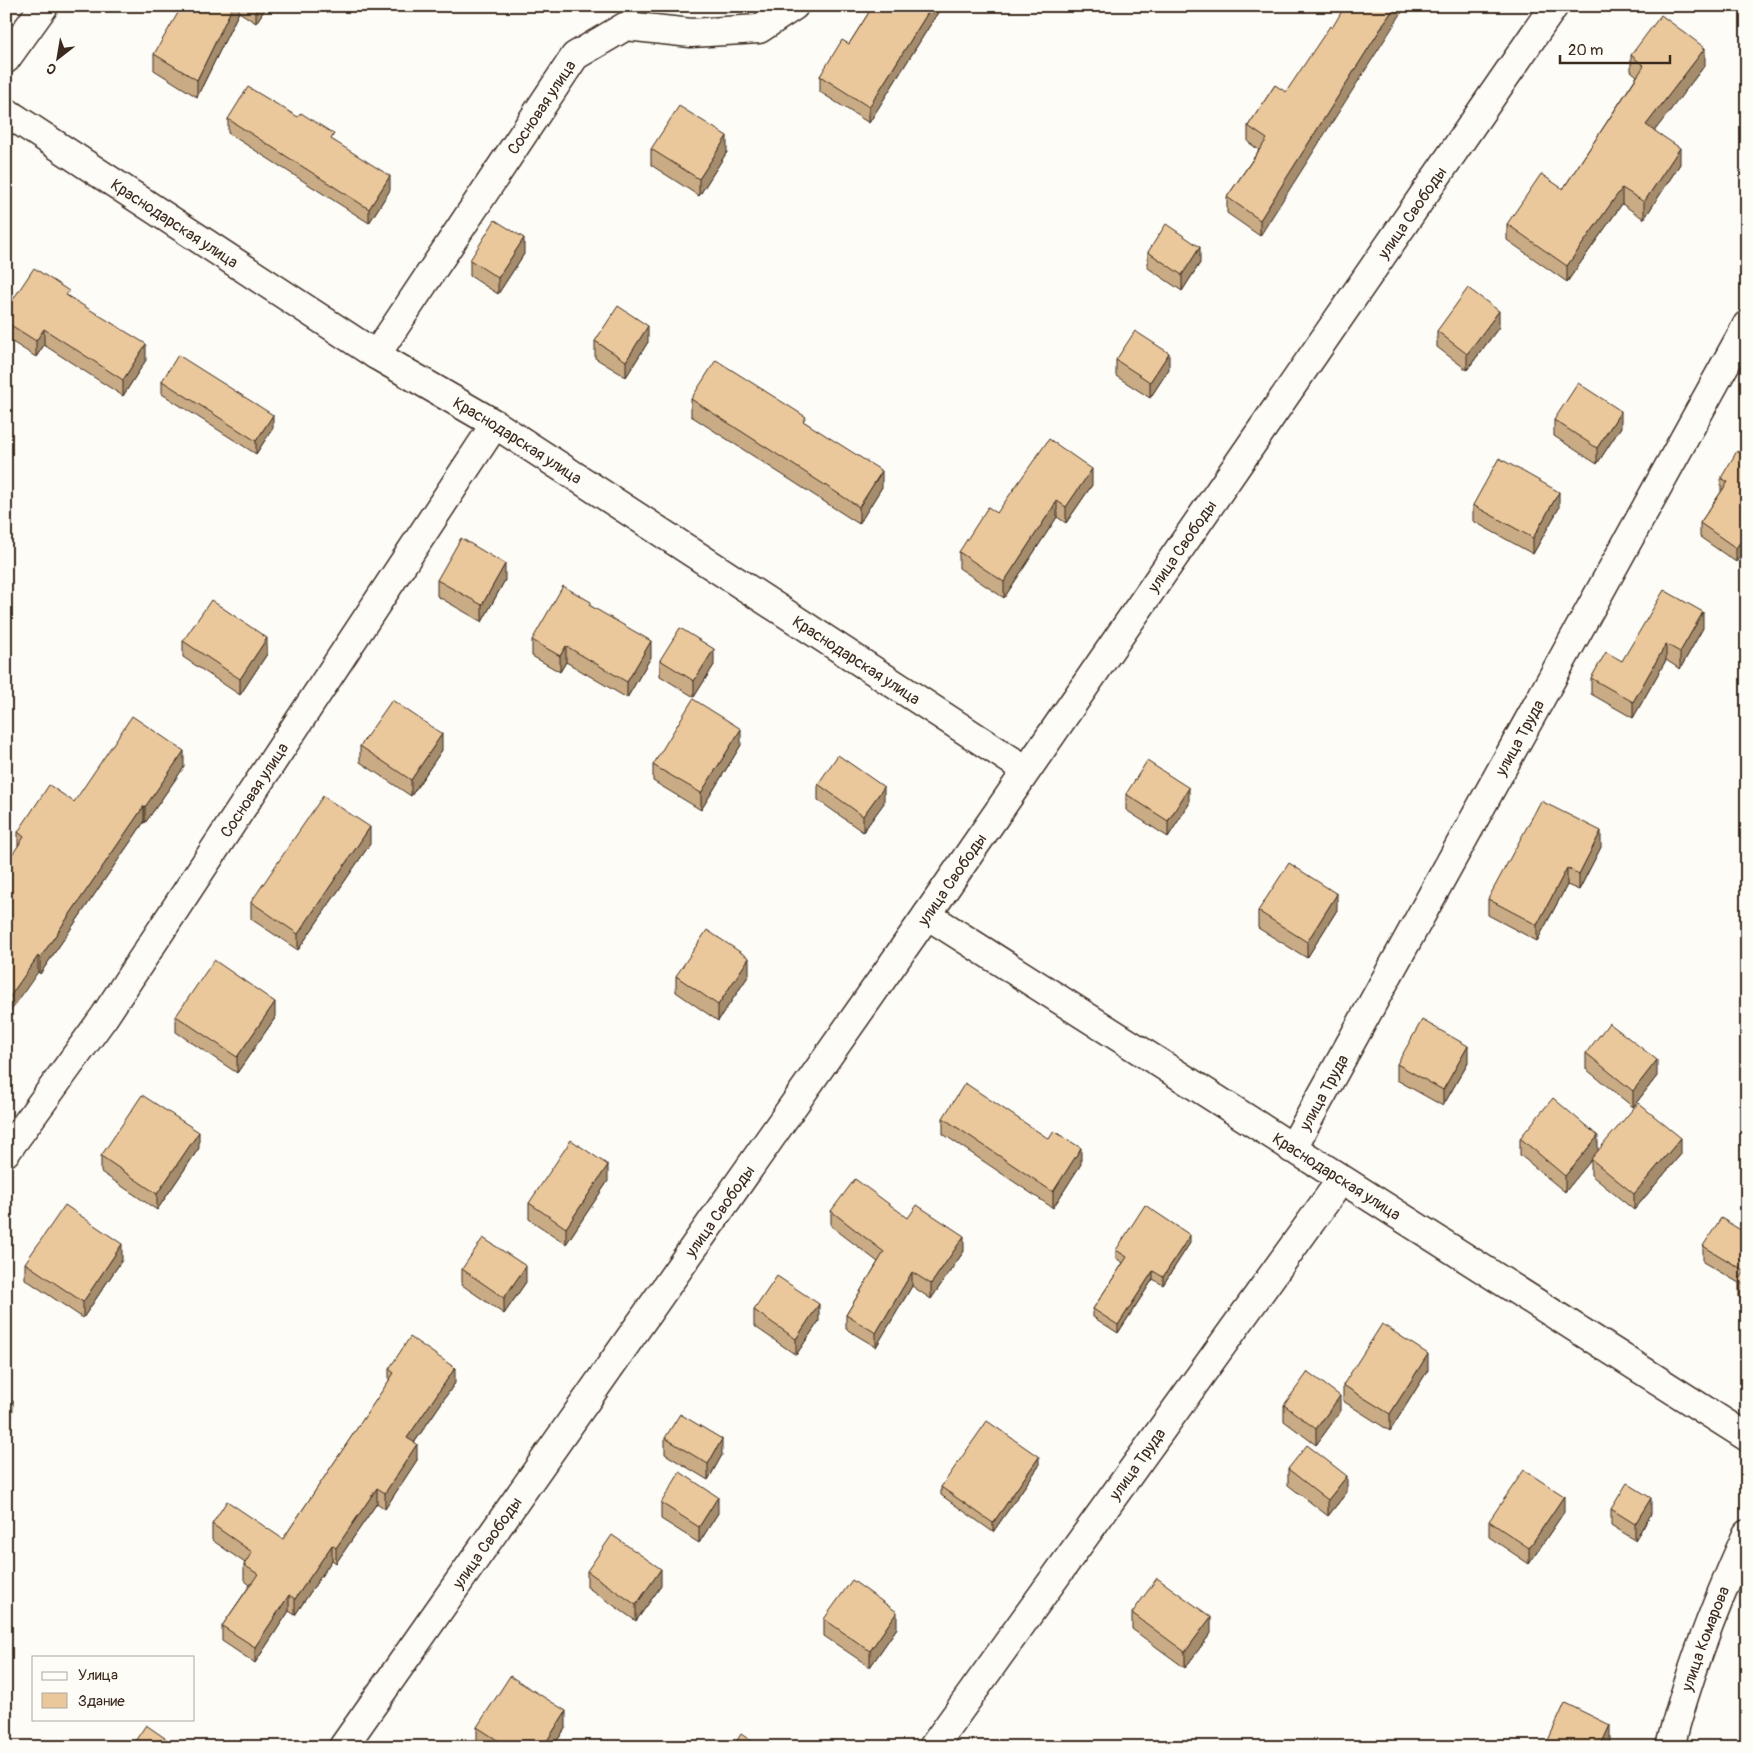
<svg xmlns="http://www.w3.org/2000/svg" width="1753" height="1753" viewBox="0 0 1753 1753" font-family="Pangolin,sans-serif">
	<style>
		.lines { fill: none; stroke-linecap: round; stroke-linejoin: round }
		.street-casing { stroke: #3b2a1e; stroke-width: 31 }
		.street { stroke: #fdfcf7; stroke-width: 28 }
		.wall { fill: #c9ac86; stroke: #3b2a1e }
		.shaded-wall { fill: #a48c6d; stroke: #3b2a1e }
		.building { fill: #eac89c; stroke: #3b2a1e }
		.labels { text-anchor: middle; stroke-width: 4; stroke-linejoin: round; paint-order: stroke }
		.street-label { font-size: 16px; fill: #3b2a1e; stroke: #fdfcf7 }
	</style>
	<rect width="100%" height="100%" fill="#fdfcf7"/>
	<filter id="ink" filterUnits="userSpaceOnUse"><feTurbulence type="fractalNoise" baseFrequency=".02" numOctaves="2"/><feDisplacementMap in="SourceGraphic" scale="10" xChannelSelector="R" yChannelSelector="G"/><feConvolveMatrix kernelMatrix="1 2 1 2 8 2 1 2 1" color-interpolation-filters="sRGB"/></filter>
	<g filter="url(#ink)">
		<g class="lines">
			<defs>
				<g id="street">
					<polyline points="6,59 44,6"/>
					<path id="s1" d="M6,112L376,355L495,424L1026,770"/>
					<path id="s2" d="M376,355L575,56L626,26L691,33L759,29L794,6"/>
					<path id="s3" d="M927,915L1747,1437"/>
					<path id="s4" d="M1292,1149L1747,325"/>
					<path id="s5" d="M6,1152L104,1017L495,424"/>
					<path id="s6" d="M343,1747L927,915L1554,6"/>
					<path id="s7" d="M933,1747L1341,1180"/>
					<path id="s8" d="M1670,1747C1688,1673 1716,1603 1747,1534"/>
				</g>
			</defs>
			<use href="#street" class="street-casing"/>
			<use href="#street" class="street"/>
		</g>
		<g class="wall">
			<polygon points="198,6 267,6 256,23 239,12 197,97 154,70 154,54 195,11"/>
			<polygon points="873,6 942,6 869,123 820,92 820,76 849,44"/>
			<polygon points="1631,55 1705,65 1654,131 1680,164 1644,219 1622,204 1567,282 1507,240 1507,224 1563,189 1637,76 1631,71"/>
			<polygon points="1275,85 1260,236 1227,213 1227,197 1259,150 1248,142 1248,126"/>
			<polygon points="228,119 334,141 390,190 369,223 228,133"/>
			<polygon points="651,149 727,152 699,196 651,165"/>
			<polygon points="1148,252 1200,263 1182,291 1148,268"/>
			<polygon points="524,254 498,294 470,276 470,260"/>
			<polygon points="69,296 146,360 123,396 44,345 36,357 6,338 6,310"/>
			<polygon points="1499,327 1467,370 1437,347 1437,331"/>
			<polygon points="595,341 648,342 626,377 595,358"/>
			<polygon points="1116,360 1169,369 1150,398 1116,376"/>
			<polygon points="162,381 273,428 256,454 162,394"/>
			<polygon points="691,399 806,423 882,487 859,524 691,416"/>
			<polygon points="1554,420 1621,427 1597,464 1554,436"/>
			<polygon points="1747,457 1747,546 1736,562 1700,537 1700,523 1721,492 1721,478"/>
			<polygon points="1092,485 1066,523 1057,517 1004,598 959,568 959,552 997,513"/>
			<polygon points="1473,505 1559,508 1533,554 1473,521"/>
			<polygon points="437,580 505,580 482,622 437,596"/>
			<polygon points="591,606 651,657 627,698 566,662 560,672 532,656 532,640"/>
			<polygon points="1703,628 1680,669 1666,660 1633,718 1591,694 1591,678 1622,661"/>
			<polygon points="183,641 267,654 240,695 183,657"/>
			<polygon points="660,660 714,665 694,697 660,676"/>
			<polygon points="741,745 701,810 653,781 653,765"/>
			<polygon points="360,746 442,750 411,796 360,762"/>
			<polygon points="184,767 145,823 144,822 40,974 38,972 18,847 18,832 74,802"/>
			<polygon points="818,784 884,803 863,832 818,800"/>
			<polygon points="1126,794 1189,804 1168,837 1126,810"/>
			<polygon points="370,844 298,950 251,919 251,902"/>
			<polygon points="1601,847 1579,890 1567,885 1537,941 1488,915 1488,899"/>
			<polygon points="1337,910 1307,958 1258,928 1258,911"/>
			<polygon points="749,975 718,1021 676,992 676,976"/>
			<polygon points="176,1016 275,1018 237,1073 176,1032"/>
			<polygon points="1586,1053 1657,1076 1633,1107 1586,1069"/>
			<polygon points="1468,1062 1443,1106 1397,1080 1397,1064"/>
			<polygon points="943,1118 1081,1164 1053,1208 943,1134"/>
			<polygon points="1520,1138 1598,1151 1681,1154 1634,1210 1591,1175 1591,1160 1565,1192 1520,1155"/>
			<polygon points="199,1148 157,1210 101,1172 101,1156"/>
			<polygon points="608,1181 566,1244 529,1219 529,1203"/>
			<polygon points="831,1211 908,1218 964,1251 931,1299 912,1286 876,1347 846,1329 846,1315 878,1262 831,1226"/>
			<polygon points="1747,1234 1747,1302 1739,1297 1739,1283 1703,1262 1703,1246"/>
			<polygon points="1190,1243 1163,1285 1153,1279 1118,1333 1093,1317 1093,1309 1123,1263 1116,1258 1116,1250"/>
			<polygon points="122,1260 83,1318 25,1279 25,1263"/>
			<polygon points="462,1269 526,1282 504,1314 462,1285"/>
			<polygon points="754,1310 819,1321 796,1355 754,1326"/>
			<polygon points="389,1369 455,1383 414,1443 417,1460 385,1509 377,1503 336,1563 332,1560 295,1615 289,1611 255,1663 222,1641 222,1626 250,1585 244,1580 244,1565 245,1563 212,1540 212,1524 283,1539 389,1381"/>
			<polygon points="1428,1370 1390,1431 1343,1401 1343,1385"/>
			<polygon points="1284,1405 1340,1412 1316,1445 1284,1421"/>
			<polygon points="665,1438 722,1455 708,1480 665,1454"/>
			<polygon points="1039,1466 993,1532 941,1495 941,1487"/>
			<polygon points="1288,1469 1347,1492 1328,1516 1288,1485"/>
			<polygon points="661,1503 718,1513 699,1543 661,1519"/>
			<polygon points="1611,1509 1651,1514 1635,1540 1611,1525"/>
			<polygon points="1564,1512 1529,1564 1489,1537 1489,1521"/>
			<polygon points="587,1571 661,1586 636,1621 587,1587"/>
			<polygon points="1132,1613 1211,1633 1185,1668 1132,1629"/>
			<polygon points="824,1619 897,1628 870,1667 824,1636"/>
			<polygon points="1747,1707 1747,1728 1745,1726 1745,1710"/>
			<polygon points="477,1727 566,1727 553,1747 483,1747 477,1743"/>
		</g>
		<g class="shaded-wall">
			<polygon points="233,6 239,6 239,12 197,97 197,80"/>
			<polygon points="257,6 267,6 256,23 256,7"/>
			<polygon points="932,6 942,6 869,123 869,107"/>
			<polygon points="1395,6 1406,6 1260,236 1260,220"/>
			<polygon points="1705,48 1705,65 1646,142 1646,125"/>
			<polygon points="727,136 727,152 699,196 699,179"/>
			<polygon points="1680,148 1680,164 1644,219 1644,202"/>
			<polygon points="390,176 390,190 369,223 369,209"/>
			<polygon points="1622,188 1622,204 1567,282 1567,266"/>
			<polygon points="524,238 524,254 498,294 498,278"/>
			<polygon points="1200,247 1200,263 1182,291 1182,275"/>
			<polygon points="1499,311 1499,327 1467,370 1467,354"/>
			<polygon points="648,326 648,342 626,377 626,361"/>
			<polygon points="44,329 44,345 36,357 36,341"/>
			<polygon points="146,344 146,360 123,396 123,380"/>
			<polygon points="1169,353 1169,369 1150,398 1150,382"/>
			<polygon points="1621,411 1621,427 1597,464 1597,448"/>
			<polygon points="273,415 273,428 256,454 256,441"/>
			<polygon points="1092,469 1092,485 1066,523 1066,507"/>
			<polygon points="882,471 882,487 859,524 859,507"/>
			<polygon points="1559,492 1559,508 1533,554 1533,538"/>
			<polygon points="1057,501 1057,517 1004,598 1004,582"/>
			<polygon points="1747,532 1747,546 1736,562 1736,548"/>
			<polygon points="505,564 505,580 482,622 482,605"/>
			<polygon points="1703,612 1703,628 1680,669 1680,652"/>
			<polygon points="267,638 267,654 240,695 240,679"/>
			<polygon points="651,641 651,657 627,698 627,682"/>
			<polygon points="1666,644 1666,660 1633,718 1633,702"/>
			<polygon points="566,646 566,662 560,672 560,656"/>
			<polygon points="714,649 714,665 694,697 694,681"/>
			<polygon points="741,729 741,745 701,810 701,793"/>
			<polygon points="442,734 442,750 411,796 411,780"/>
			<polygon points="184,751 184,767 145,823 145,807"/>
			<polygon points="884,787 884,803 863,832 863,816"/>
			<polygon points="1189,788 1189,804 1168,837 1168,821"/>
			<polygon points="144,806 144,822 40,974 40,958"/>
			<polygon points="370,827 370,844 298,950 298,934"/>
			<polygon points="1601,831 1601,847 1579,890 1579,874"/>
			<polygon points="1567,868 1567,885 1537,941 1537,925"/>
			<polygon points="1337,894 1337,910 1307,958 1307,942"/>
			<polygon points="38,956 38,972 6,1018 6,1002"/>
			<polygon points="749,958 749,975 718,1021 718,1005"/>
			<polygon points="275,1002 275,1018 237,1073 237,1057"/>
			<polygon points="1468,1046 1468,1062 1443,1106 1443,1090"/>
			<polygon points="1657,1060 1657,1076 1633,1107 1633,1091"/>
			<polygon points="199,1132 199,1148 157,1210 157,1194"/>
			<polygon points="1598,1136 1598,1152 1565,1192 1565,1176"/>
			<polygon points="1681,1138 1681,1154 1634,1210 1634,1194"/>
			<polygon points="1081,1148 1081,1164 1053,1208 1053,1192"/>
			<polygon points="608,1165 608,1181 566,1244 566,1228"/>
			<polygon points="1190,1235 1190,1243 1163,1285 1163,1277"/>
			<polygon points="964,1236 964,1251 931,1299 931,1284"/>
			<polygon points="122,1244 122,1260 83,1318 83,1302"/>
			<polygon points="526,1266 526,1282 504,1314 504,1298"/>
			<polygon points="1153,1271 1153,1279 1118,1333 1118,1325"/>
			<polygon points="912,1272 912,1286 876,1347 876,1333"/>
			<polygon points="819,1304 819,1321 796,1355 796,1339"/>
			<polygon points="1428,1354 1428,1370 1390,1431 1390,1414"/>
			<polygon points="455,1368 455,1383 407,1453 407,1438"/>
			<polygon points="1340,1396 1340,1412 1316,1445 1316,1429"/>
			<polygon points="13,1401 13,1417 6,1427 6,1411"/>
			<polygon points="722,1439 722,1455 708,1480 708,1464"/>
			<polygon points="417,1444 417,1460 385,1509 385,1493"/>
			<polygon points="1039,1457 1039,1466 993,1532 993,1523"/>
			<polygon points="1347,1476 1347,1492 1328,1516 1328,1500"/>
			<polygon points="377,1488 377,1503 336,1563 336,1548"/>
			<polygon points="1564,1496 1564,1512 1529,1564 1529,1548"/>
			<polygon points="718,1497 718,1513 699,1543 699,1527"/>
			<polygon points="1651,1498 1651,1514 1635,1540 1635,1524"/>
			<polygon points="332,1545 332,1560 295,1615 295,1599"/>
			<polygon points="661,1569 661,1586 636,1621 636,1605"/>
			<polygon points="289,1595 289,1611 255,1663 255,1647"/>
			<polygon points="897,1612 897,1628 870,1667 870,1651"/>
			<polygon points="1211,1617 1211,1633 1185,1668 1185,1652"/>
			<polygon points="566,1711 566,1727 553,1747 543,1747"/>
			<polygon points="1610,1725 1610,1741 1607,1747 1600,1747"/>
		</g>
		<g class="building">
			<polygon points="182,6 186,6 195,11 198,6 233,6 197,80 154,54"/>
			<polygon points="873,6 932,6 869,107 820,76 842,40 849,44"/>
			<polygon points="1345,6 1395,6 1260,220 1227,197 1267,139 1248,126 1275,85 1286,92 1330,26 1332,28"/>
			<polygon points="1661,15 1705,48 1646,125 1680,148 1644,202 1622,188 1567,266 1507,224 1541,174 1563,189 1644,66 1631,55"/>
			<polygon points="248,87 298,117 301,113 334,134 331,139 390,176 369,209 228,119"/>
			<polygon points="679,106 727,136 699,179 651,149"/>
			<polygon points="495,220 524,238 498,278 470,260"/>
			<polygon points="1166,224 1200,247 1182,275 1148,252"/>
			<polygon points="34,268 69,291 66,295 146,344 123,380 44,329 36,341 6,322 6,310"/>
			<polygon points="1468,288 1499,311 1467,354 1437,331"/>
			<polygon points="618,306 648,326 626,361 595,341"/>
			<polygon points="1135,331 1169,353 1150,382 1116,360"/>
			<polygon points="178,355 273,415 256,441 162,381"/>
			<polygon points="716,360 806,417 803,421 882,471 859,507 691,399"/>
			<polygon points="1578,383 1621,411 1597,448 1554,420"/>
			<polygon points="1049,439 1092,469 1066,507 1057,501 1004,582 959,552 988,507 997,513"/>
			<polygon points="1737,451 1747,457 1747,532 1736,548 1700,523 1728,482 1721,478"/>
			<polygon points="1499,458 1559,492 1533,538 1473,505"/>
			<polygon points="461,538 505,564 482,605 437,580"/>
			<polygon points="563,586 591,602 589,605 651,641 627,682 566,646 560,656 532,640"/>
			<polygon points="1664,590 1703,612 1680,652 1666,644 1633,702 1591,678 1606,652 1622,661"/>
			<polygon points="211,600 267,638 240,679 183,641"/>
			<polygon points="680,628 714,649 694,681 660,660"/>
			<polygon points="693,699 741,729 701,793 653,765"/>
			<polygon points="392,700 442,734 411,780 360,746"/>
			<polygon points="132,716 184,751 145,807 144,806 40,958 38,956 6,1002 6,864 24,837 18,832 49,785 74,802"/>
			<polygon points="838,755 884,787 863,816 818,784"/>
			<polygon points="1147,761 1189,788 1168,821 1126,794"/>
			<polygon points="323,796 370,827 298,934 251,902"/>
			<polygon points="1541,801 1601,831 1579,874 1567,868 1537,925 1488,899"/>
			<polygon points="1289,863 1337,894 1307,942 1258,911"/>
			<polygon points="707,930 749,958 718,1005 676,976"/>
			<polygon points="214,960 275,1002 237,1057 176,1016"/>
			<polygon points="1422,1020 1468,1046 1443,1090 1397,1064"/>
			<polygon points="1609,1023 1657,1060 1633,1091 1586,1053"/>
			<polygon points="965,1083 1049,1139 1054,1131 1081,1148 1053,1192 943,1118"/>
			<polygon points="142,1095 199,1132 157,1194 101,1156"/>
			<polygon points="1553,1098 1598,1136 1565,1176 1520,1138"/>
			<polygon points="1638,1103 1681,1138 1634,1194 1591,1159"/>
			<polygon points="571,1140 608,1165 566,1228 529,1203"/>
			<polygon points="855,1179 908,1218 917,1205 964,1236 931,1284 912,1272 876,1333 846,1315 884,1252 831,1211"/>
			<polygon points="65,1205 122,1244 83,1302 25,1263"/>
			<polygon points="1145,1205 1190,1235 1163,1277 1153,1271 1118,1325 1093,1309 1127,1257 1116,1250"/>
			<polygon points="1721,1218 1747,1234 1747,1286 1739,1281 1745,1271 1703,1246"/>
			<polygon points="483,1238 526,1266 504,1298 462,1269"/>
			<polygon points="777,1276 819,1304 796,1339 754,1310"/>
			<polygon points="1382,1324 1428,1354 1390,1414 1343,1385"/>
			<polygon points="410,1337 455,1368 407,1438 417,1444 385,1493 377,1488 336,1548 332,1545 295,1599 289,1595 255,1647 222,1626 258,1574 244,1565 252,1552 212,1524 227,1501 283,1539 394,1373 389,1369"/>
			<polygon points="1308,1372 1340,1396 1316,1429 1284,1405"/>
			<polygon points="6,1396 13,1401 6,1411"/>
			<polygon points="680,1414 722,1439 708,1464 665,1438"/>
			<polygon points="987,1421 1039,1457 993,1523 941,1487"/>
			<polygon points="1307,1445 1347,1476 1328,1500 1288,1469"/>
			<polygon points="1524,1470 1564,1496 1529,1548 1489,1521"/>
			<polygon points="680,1472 718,1497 699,1527 661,1503"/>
			<polygon points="1627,1483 1651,1498 1635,1524 1611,1509"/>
			<polygon points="612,1535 661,1569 636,1605 587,1571"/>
			<polygon points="1157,1578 1211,1617 1185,1652 1132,1613"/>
			<polygon points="852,1580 897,1612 870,1651 824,1619"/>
			<polygon points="510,1676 566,1711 543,1747 508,1747 477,1727"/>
			<polygon points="1565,1703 1610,1725 1600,1747 1545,1747"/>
			<polygon points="146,1725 178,1747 131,1747"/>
			<polygon points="741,1734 760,1747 733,1747"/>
		</g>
	</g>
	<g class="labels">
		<g class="street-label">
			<text dy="6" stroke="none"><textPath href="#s2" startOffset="298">Сосновая улица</textPath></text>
			<text dy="6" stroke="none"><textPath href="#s6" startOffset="1870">улица Свободы</textPath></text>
			<text dy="6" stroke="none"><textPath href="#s1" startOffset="202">Краснодарская улица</textPath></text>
			<text dy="6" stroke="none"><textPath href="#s1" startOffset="608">Краснодарская улица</textPath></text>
			<text dy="6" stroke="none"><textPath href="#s6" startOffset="1465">улица Свободы</textPath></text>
			<text dy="6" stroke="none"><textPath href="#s1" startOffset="1012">Краснодарская улица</textPath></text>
			<text dy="6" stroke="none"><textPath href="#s4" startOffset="470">улица Труда</textPath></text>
			<text dy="6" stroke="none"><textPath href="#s5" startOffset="439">Сосновая улица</textPath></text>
			<text dy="6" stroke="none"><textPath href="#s6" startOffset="1060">улица Свободы</textPath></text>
			<text dy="6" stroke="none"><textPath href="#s4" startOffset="65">улица Труда</textPath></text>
			<text dy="6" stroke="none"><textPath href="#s3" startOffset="486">Краснодарская улица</textPath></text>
			<text dy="6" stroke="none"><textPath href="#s6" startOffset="655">улица Свободы</textPath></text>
			<text dy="6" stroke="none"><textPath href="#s7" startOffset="349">улица Труда</textPath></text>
			<text dy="6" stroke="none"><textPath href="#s6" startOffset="250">улица Свободы</textPath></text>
			<text dy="6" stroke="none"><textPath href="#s8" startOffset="114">улица Комарова</textPath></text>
		</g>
	</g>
	<rect width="1753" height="1753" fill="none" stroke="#fdfcf7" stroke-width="25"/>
	<rect x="12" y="12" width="1728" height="1728" fill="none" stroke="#3b2a1e" stroke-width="2" filter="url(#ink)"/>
	<rect x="32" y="1656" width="162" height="65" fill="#fdfcf7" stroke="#afa8a0"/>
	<rect x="42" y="1672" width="25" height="8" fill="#fdfcf7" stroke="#afa8a0"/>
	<text x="78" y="1680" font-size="15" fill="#3b2a1e">Улица</text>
	<rect x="42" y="1693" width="25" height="15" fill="#eac89c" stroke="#afa8a0"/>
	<text x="78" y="1706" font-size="15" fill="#3b2a1e">Здание</text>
	<g transform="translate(58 58) rotate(211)" stroke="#fdfcf7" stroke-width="4" paint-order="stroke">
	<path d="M0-4L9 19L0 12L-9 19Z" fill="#3b2a1e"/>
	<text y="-8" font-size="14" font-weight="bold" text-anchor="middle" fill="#3b2a1e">С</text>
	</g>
	<path d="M1560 55v8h110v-8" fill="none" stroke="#3b2a1e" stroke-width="2.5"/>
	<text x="1568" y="55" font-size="15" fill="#3b2a1e" stroke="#fdfcf7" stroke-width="4" paint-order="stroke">20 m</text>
</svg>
